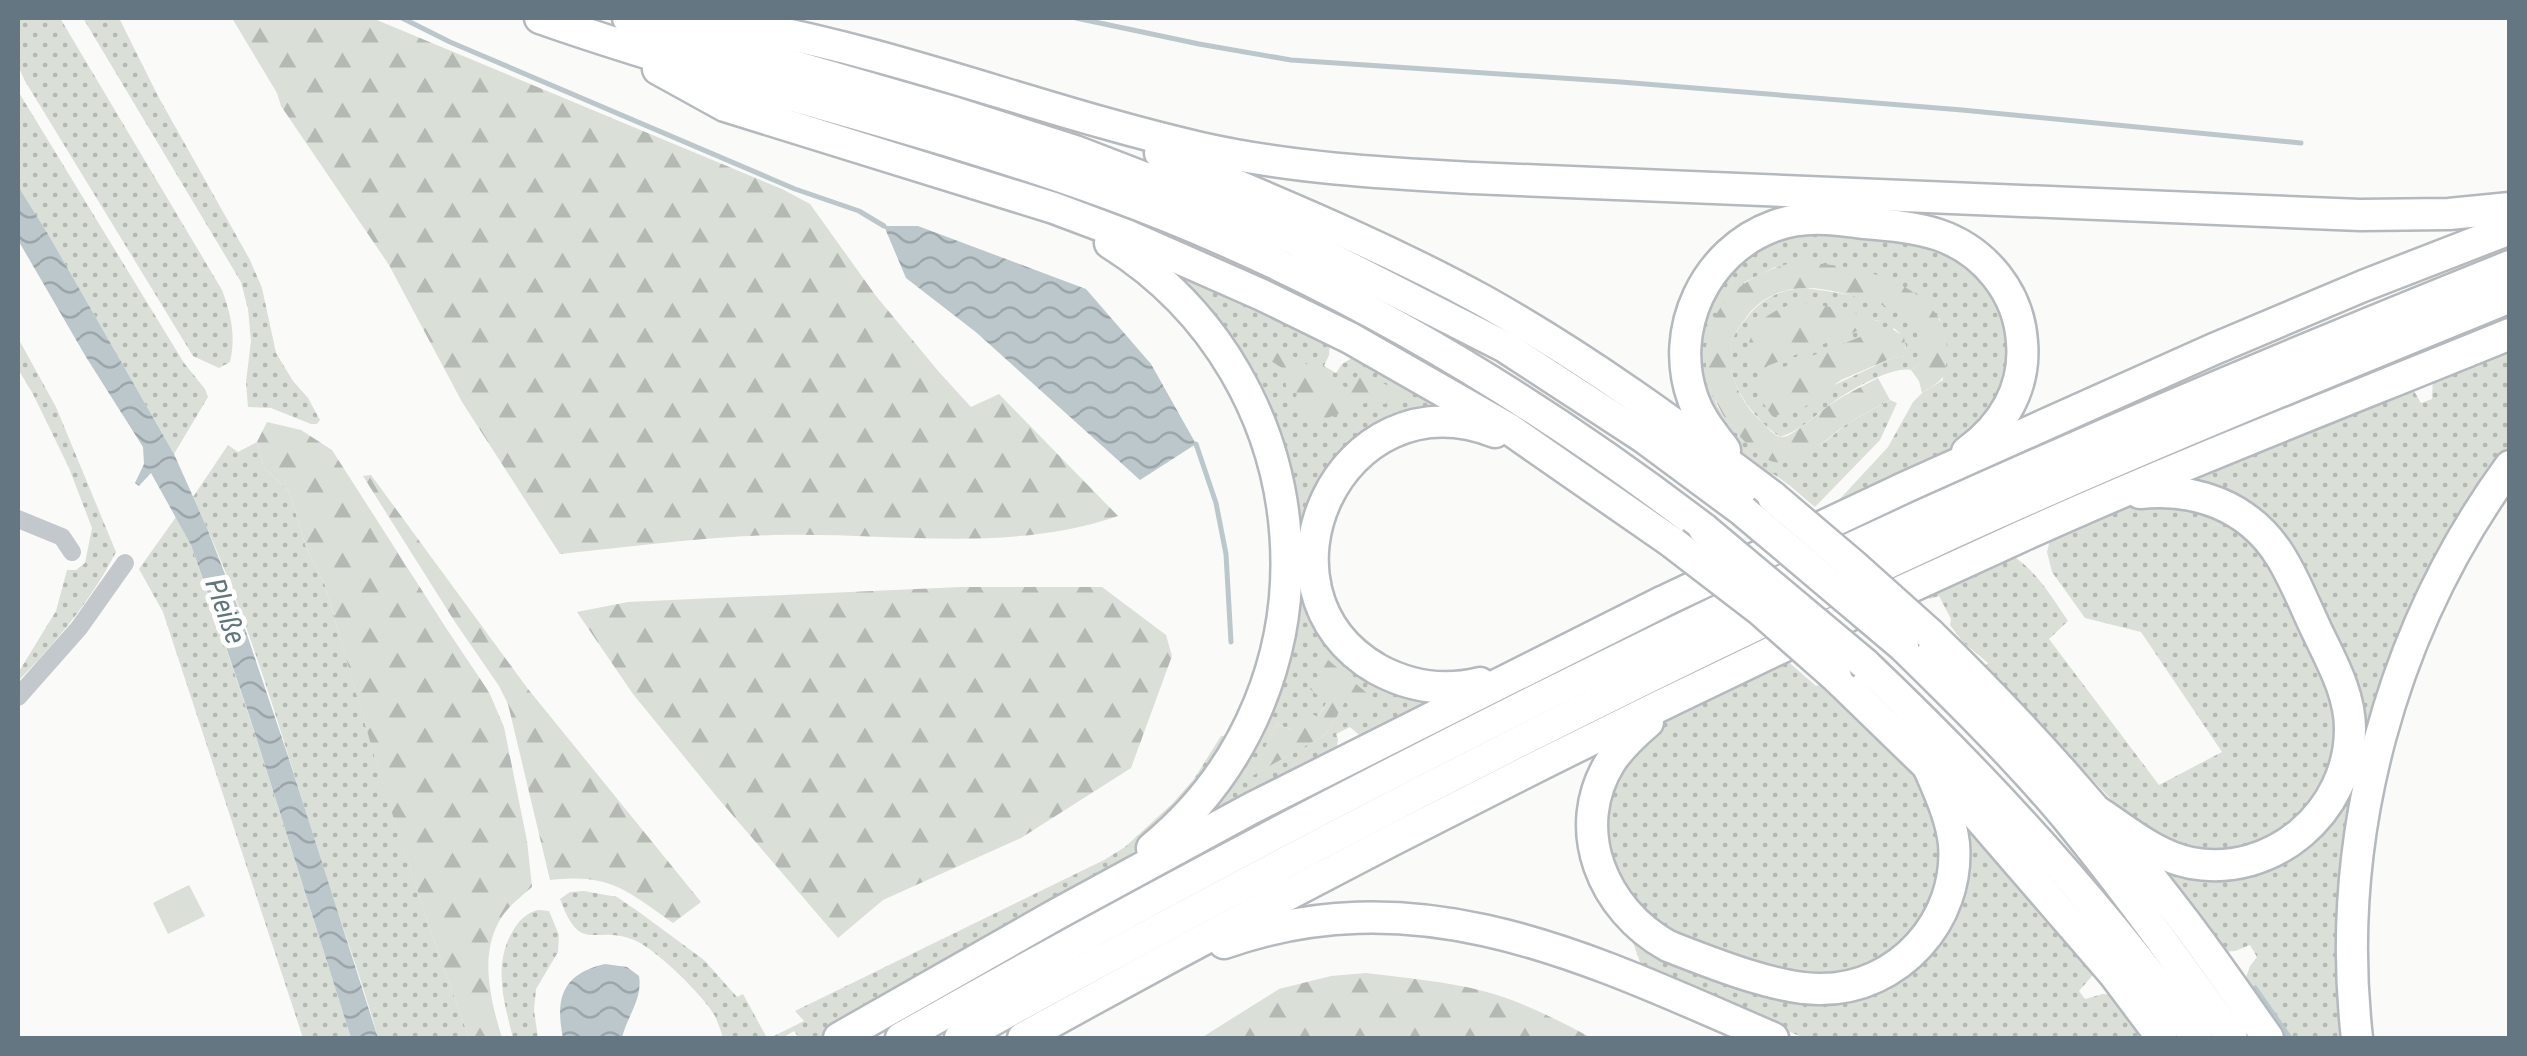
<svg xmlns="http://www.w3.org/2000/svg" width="2527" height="1056" viewBox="0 0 2527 1056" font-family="'Roboto Condensed',sans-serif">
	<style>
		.grass { fill: url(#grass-dots); fill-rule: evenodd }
		.forest { fill: url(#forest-firs) }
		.garden { fill: #dadfd7 }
		.water { fill: url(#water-waves) }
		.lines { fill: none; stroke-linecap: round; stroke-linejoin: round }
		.stream { stroke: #bbc7cb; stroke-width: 5 }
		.highway-casing { stroke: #b4b9bd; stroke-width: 35 }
		.street { stroke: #c3c8cc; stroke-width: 18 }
		.highway { stroke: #fff; stroke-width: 30 }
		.highway-bridge-casing { stroke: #b4b9bd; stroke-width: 35; stroke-linecap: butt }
		.highway-bridge { stroke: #fff; stroke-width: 30 }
		.labels { text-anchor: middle; stroke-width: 10; stroke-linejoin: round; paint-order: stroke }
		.water-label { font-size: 28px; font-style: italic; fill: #60757c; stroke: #fff }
	</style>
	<defs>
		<pattern id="grass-dots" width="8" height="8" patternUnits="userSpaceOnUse" patternTransform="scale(2.5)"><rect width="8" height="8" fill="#dadfd7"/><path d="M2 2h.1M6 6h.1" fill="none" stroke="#b4b9b4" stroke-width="1.8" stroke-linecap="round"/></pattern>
		<pattern id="forest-firs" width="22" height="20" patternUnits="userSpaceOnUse" patternTransform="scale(2.5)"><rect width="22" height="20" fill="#dadfd7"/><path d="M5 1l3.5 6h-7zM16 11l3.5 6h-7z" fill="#b4b9b4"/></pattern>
		<pattern id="water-waves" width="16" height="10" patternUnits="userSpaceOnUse" patternTransform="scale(2.5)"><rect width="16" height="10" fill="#bbc7cb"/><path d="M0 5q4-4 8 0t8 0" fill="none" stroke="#9ca6aa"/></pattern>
	</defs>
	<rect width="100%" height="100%" fill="#fafaf8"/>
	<g class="grass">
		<path d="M18,18H60L222,290C231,314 236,337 230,362L219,368L193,356L25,81L18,66Z"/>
		<polygon points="83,18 119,18 158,96 250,260 262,288 276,353 293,381 308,398 320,420 317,424 311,424 271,408 248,407 246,382 251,341 248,309 241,282"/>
		<polygon points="18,91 184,363 205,389 208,397 174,454 48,234 18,186"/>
		<path d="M1800,229L1903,237L1965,259L2004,305L2012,376L1969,443L1825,515L1888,447L1913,402L1922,393L1943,380L1940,319L1775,267L1745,282L1707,371L1717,406L1739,436L1821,445L1848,423L1890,400L1897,403L1880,440L1815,507C1799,494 1791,485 1773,474L1769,478L1731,445L1699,390L1700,315L1740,256Z"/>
		<path d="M1148,251L1330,343L1329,355L1324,366L1336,373L1342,364L1355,356L1451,410L1325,482L1322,622L1449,696L1366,741L1350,727L1336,734L1338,739L1335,761L1165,851L1259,724L1288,483ZM1320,676L1345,701L1325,735L1251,776L1277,724L1293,730L1318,717L1327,702Z"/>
		<path d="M1806,288C1837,293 1902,299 1917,331C1922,341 1921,353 1921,363L1911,370C1891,366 1849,391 1832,403C1815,415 1801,431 1780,437C1752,418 1719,375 1733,338C1736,331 1741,325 1746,319C1761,298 1781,289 1806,288ZM1787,306L1880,321L1749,372L1769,315ZM1894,328C1904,337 1907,343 1906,356L1892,358L1830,387Z"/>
		<polygon points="2509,334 2509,450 2493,473 2386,686 2348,1038 2279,1038 2243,986 2250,966 2257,957 2250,945 2235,951 2220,952 2154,857 2228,871 2351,775 2300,574 2174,480 2399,384 2414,391 2421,403 2432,399 2433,375"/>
		<path d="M18,338L56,407L116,552C92,599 55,644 18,681V673L56,611L67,570H76L85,563L92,528L69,468L33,394L18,369Z"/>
		<path d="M257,442L264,468L289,491L306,547L325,585L380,775L429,926L469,1038H378C360,972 335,908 315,842C279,726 245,607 193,497L228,445L238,452Z"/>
		<path d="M2156,498L2195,501L2267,549L2336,695L2341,753L2301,823L2230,855L2179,848L2125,814L1985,667L1988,663L1963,642L1950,625L1951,619L1939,596L1930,599L1922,593L2010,554C2036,570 2051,596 2068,621L2049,639L2159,785L2222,752L2141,632L2085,618L2052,572L2047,552L2051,535L2120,505Z"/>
		<polygon points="176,517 191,545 252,725 351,1038 303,1038 163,612 139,569"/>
		<polygon points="1784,658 1816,686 1826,682 1921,776 1942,818 1939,898 1901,951 1849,976 1789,975 1697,946 1647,917 1619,883 1603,835 1615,775 1656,724"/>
		<polygon points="1236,735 1162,829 1131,854 1101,875 926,971 818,1038 799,1038 794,1031 782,1038 770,1038 804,1021 795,1011 1104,860 1125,847 1172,804 1194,779 1221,736"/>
		<polygon points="1961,819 2095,963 2092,976 2079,991 2085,999 2103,994 2117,995 2152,1038 1804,1038 1642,968 1628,928 1780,991 1924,959"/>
		<path d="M584,891L617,897L639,912L704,960L737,997L743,994L767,1038H723C721,1031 718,1023 715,1016C704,996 655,948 634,940C593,924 581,956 560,899L570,892Z"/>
		<path d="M538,910L549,911L559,935L558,952L536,989L534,1010L538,1038H513C504,1002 492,964 514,929C520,919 527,913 538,910Z"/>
	</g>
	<g class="forest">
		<path d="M232,18H372L782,189L810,204L876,296L939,372L971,407L999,394L1118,516C1008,554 889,532 775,535C703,537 631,547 560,554L462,402L389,265L281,106L277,93Z"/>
		<path d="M1792,263C1846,261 1947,281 1947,350C1946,378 1946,378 1922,393L1919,381L1911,370L1921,363C1921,327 1910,314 1876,303C1850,295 1820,285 1793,289C1775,292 1759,301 1748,315C1744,321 1738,328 1735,334C1720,363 1741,405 1763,423C1767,427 1775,437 1781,437C1787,438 1797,430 1801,427C1812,420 1821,411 1831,404C1846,394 1863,386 1878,378L1890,400C1877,407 1863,414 1850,422C1829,435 1812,458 1786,462C1771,465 1763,457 1752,448C1679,384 1692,286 1792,263Z"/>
		<path d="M1805,303L1844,309L1880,322L1749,373C1739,334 1767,305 1805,303Z"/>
		<polygon points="1888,326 1904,337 1907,356 1892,358 1841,380 1799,411 1772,416 1759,397 1753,379"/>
		<polygon points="1276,346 1347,388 1362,371 1409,398 1375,406 1368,402 1320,421 1293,404 1297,394 1286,387 1285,370 1268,359"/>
		<path d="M267,422L301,430L332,450L446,628L489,692L504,727L527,841L532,887C522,896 511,904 503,915C478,952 490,998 502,1038H469L429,926L380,776L325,585L306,547L289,491L264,468L257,442Z"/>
		<path d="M371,475L528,689L701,902L673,923C626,890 610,873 550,880L508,704L499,686L455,622L363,476Z"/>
		<polygon points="961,587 1102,587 1166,635 1172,656 1131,768 1021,838 883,900 838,938 717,797 633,694 577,612 628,602"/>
		<polygon points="1320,653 1382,706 1362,716 1345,702 1325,735 1250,777 1277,724 1293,730 1304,710 1318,717 1327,703 1310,689 1319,676 1309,666"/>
		<path d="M1366,973C1405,978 1445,981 1483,991C1522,1001 1557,1020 1592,1038H1201L1279,989L1331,976Z"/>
	</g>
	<polygon class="garden" points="189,885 205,916 168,934 153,903"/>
	<g class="water">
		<polygon points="18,186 48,234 174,454 207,528 237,605 288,756 378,1038 351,1038 250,718 207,591 191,545 151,473 139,486 135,483 144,464 143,447 86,357 18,240"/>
		<polygon points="884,226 918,226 1086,289 1151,364 1196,444 1140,480 977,333 906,278"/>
		<path d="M605,964L627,967L639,976C643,999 627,1016 622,1038H563C555,998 562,974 605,964Z"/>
	</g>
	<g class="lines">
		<g class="stream">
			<polyline points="402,18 450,42 795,189 859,211 884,226"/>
			<polyline points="1076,18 1199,44 1291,60 1621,82 1962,110 2301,143"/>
			<polyline points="1196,444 1216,503 1226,554 1231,642"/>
			<polyline points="2255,988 2290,1038"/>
		</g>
		<defs>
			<g id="highway">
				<path d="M540,18C728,84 924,126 1112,195C1325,273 1524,391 1704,529"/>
				<polyline points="628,18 956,113 1075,151 1197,198 1293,239 1505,347 1643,437 1743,511"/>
				<path d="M678,18C700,20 723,22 746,26C900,54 1048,113 1201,148C1290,168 1382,173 1473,178L2360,215L2449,214L2510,208"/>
				<polyline points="658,69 725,106 1054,208 1126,235 1262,295 1350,338 1509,429 1673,543"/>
				<path d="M1160,153C1269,199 1380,244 1484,301C1586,358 1680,427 1773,497"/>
				<path d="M1110,243C1325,378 1349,686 1152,848"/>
				<path d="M1725,450C1713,434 1700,419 1693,399C1668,330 1705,251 1774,226C1804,215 1833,219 1864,223C1889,225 1915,227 1939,235C1985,251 2019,293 2022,342C2026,388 2003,426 1967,452"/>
				<path d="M1930,634C2020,721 2103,814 2179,914C2210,954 2239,997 2268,1038"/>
				<path d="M1903,646C1959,701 2016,757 2067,818C2125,889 2179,963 2232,1038"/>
				<path d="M1865,664C1986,779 2100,902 2197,1038"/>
				<polyline points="1836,677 1968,805 2114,974 2162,1038"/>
				<path d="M1480,683C1444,692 1410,687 1377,669C1241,590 1340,372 1495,432"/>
				<path d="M1648,722C1634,734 1621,746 1611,761C1568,829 1603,910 1668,946C1709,962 1778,990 1821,989C1899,989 1960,920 1954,844C1951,816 1938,790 1927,764"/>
				<path d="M2098,812C2127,831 2156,856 2191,863C2273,878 2350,812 2350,729C2350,693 2331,661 2316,629C2304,604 2294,577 2279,554C2248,506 2195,487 2140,493"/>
				<path d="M1224,943C1423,873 1594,961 1773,1038"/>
				<polyline points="839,1038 1057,914 1252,808 1664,601 1908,486 2214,349 2363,286 2510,229"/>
				<path d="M901,1038C1234,850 1575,674 1923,515C2117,427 2313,345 2510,266"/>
				<path d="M960,1038C1277,863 1599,695 1929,544C2120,456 2315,377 2510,297"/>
				<path d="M1023,1038C1348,857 1681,690 2020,537C2181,464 2346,401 2510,334"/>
				<path d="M2357,1038C2334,837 2391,629 2510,466"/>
			</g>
		</defs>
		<use href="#highway" class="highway-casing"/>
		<g class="street">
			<polyline points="18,519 62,537 72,552"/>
			<polyline points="18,697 79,628 125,563"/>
		</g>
		<use href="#highway" class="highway"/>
		<defs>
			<g id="highway-bridge">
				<polyline points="1773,497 1853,565 1930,634"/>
				<polyline points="1743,511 1903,646"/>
				<polyline points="1704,529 1865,664"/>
				<polyline points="1673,543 1759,609 1836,677"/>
			</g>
		</defs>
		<use href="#highway-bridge" class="highway-bridge-casing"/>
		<use href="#highway-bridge" class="highway-bridge"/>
	</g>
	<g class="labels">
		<g class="water-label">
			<text transform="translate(226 611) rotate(70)" y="10">Pleiße</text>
		</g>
	</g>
	<rect width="2527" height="1056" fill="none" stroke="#657683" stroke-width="40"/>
</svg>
